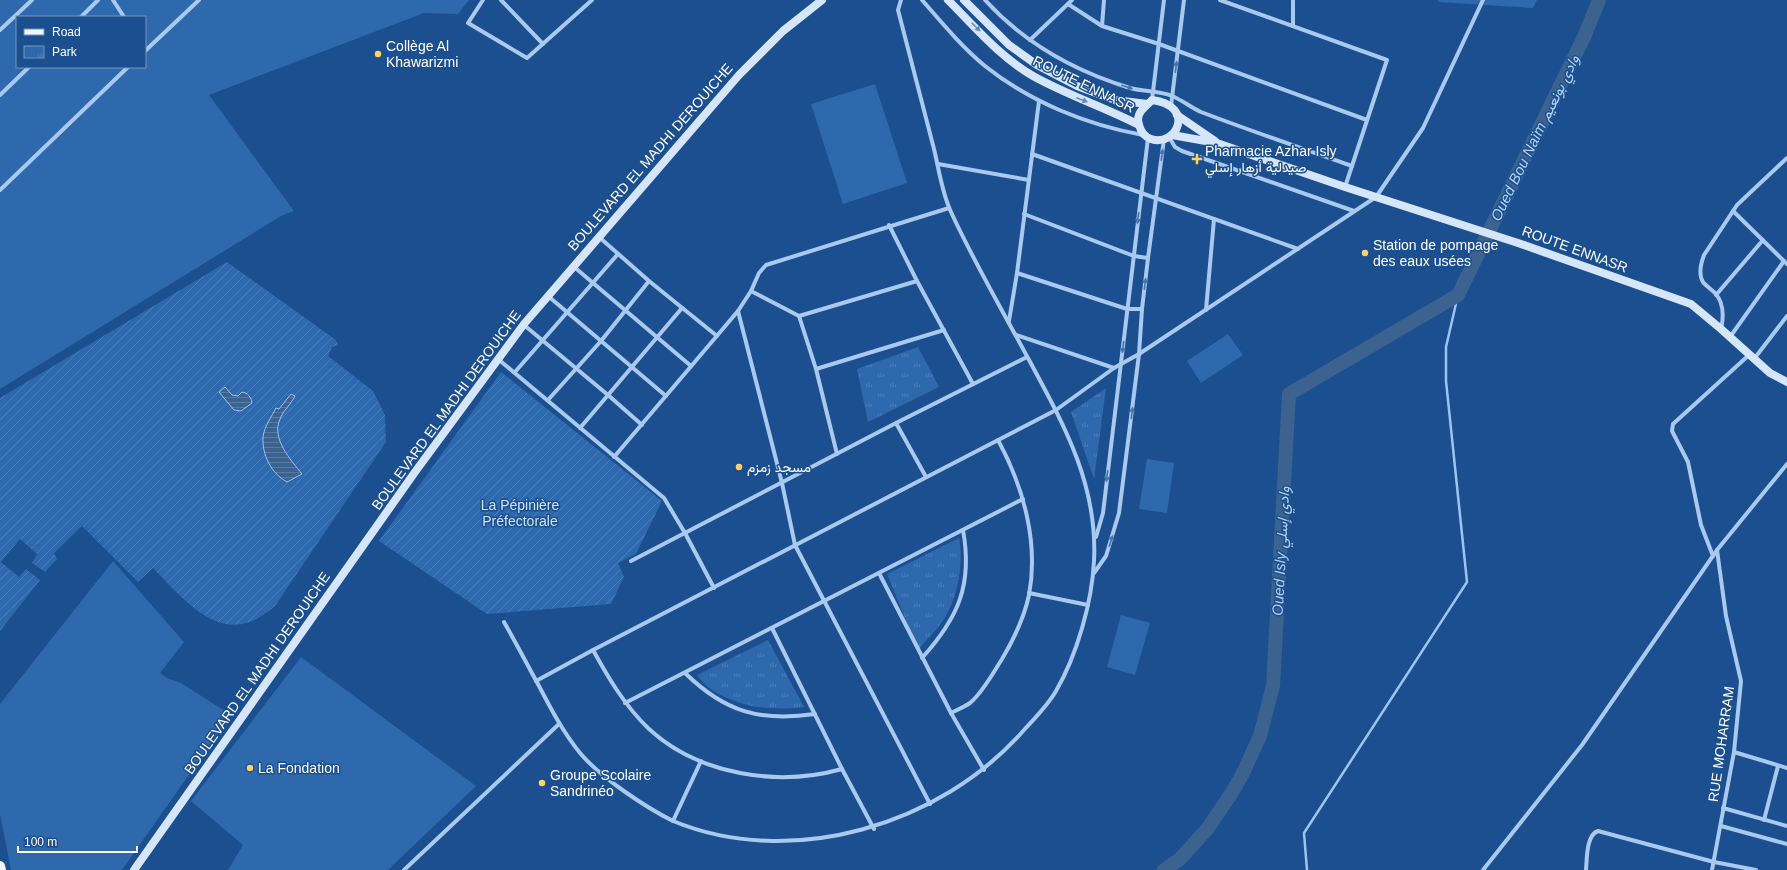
<svg xmlns="http://www.w3.org/2000/svg" width="1787" height="870" viewBox="0 0 1787 870" font-family="Arial,Vazirmatn,sans-serif">
	<style>
		.grass { fill: #2e69ad; fill-rule: evenodd }
		.park { fill: url(#park-tufts) }
		.garden { fill: url(#garden-furrows) }
		.water { fill: url(#water-rules); stroke: #9cc4f0 }
		.lines { fill: none; stroke-linecap: round; stroke-linejoin: round }
		.stream { stroke: #9cc4f0; stroke-width: 2.5 }
		.river { stroke: #3c6290; stroke-width: 14 }
		.street { stroke: #a9c9ee; stroke-width: 4 }
		.secondary { stroke: #d6e6fa; stroke-width: 8 }
		.primary { stroke: #f0f6ff; stroke-width: 10 }
		.oneway { fill: #668bba }
		.oneway2 { fill: #4674ac }
		.poi-dot { fill: #ffd166; stroke: #1b4f8f; stroke-width: 1.5 }
		.labels { text-anchor: middle; stroke-width: 3; stroke-linejoin: round; paint-order: stroke }
		.poi-label { font-size: 14px; fill: #fff; stroke: #1b4f8f; text-anchor: start }
		.street-label { font-size: 14px; fill: #fff; stroke: #1b4f8f }
		.park-label { font-size: 14px; fill: #cfe3fa; stroke: #1b4f8f }
		.water-label { font-size: 15px; font-style: italic; fill: #b5d3f5; stroke: #1b4f8f }
	</style>
	<defs>
		<pattern id="park-tufts" width="24" height="20" patternUnits="userSpaceOnUse"><rect width="24" height="20" fill="#2e69ad"/><path d="M3 7l-1-3M5 7V3M7 7l1-3M15 17l-1-3M17 17v-4M19 17l1-3" fill="none" stroke="#4d80b9"/></pattern>
		<pattern id="garden-furrows" width="10" height="10" patternUnits="userSpaceOnUse"><rect width="10" height="10" fill="#2e69ad"/><path d="M-1 1l2-2M0 10L10 0M9 11l2-2" fill="none" stroke="#4d80b9"/></pattern>
		<pattern id="water-rules" width="6" height="5" patternUnits="userSpaceOnUse"><rect width="6" height="5" fill="#3c6290"/><path d="M0 2.5h6" fill="none" stroke="#597aa1"/></pattern>
	</defs>
	<rect width="100%" height="100%" fill="#1b4f8f"/>
	<g class="grass">
		<path d="M0,0H469L458,14L424,13L209,95L294,211L281,216L0,389ZM17,17H145V67H17Z"/>
		<polygon points="1438,0 1537,0 1533,8 1438,2"/>
		<polygon points="875,84 907,183 843,204 811,104"/>
		<polygon points="1228,334 1243,355 1201,383 1187,361"/>
		<polygon points="1147,459 1174,463 1167,513 1139,509"/>
		<polygon points="113,561 184,642 160,673 167,678 181,683 231,715 122,870 11,870 0,814 0,704"/>
		<polygon points="1121,615 1150,623 1135,675 1107,667"/>
		<polygon points="301,657 476,786 388,870 228,870 243,845 191,801"/>
	</g>
	<g class="park">
		<polygon points="918,347 939,387 868,422 857,369"/>
		<polygon points="1106,388 1094,479 1071,412"/>
		<path d="M959,538C964,562 958,598 944,619C937,630 926,640 918,650L887,574Z"/>
		<path d="M768,640L804,707C771,711 741,708 712,690C706,686 701,680 697,675Z"/>
	</g>
	<g class="garden">
		<path d="M227,262L336,340L338,345L332,347L328,356L373,391L385,415L386,442L275,606C270,610 265,614 260,617C217,644 180,595 153,568L138,582L82,526L54,553L57,559L45,572L32,563L37,554L20,539L1,562L19,577L26,569L40,580L0,631V398Z"/>
		<polygon points="501,372 662,501 636,554 618,563 624,577 611,604 487,614 379,541"/>
	</g>
	<g class="water">
		<path d="M225,387L232,395L238,396L242,392C248,393 251,397 252,403L241,411L234,410L219,392Z"/>
		<path d="M291,394L295,396C291,404 283,411 280,419C271,439 291,460 302,474L287,482C271,473 262,455 263,437C264,427 272,416 276,408L279,409Z"/>
	</g>
	<g class="lines">
		<polyline class="stream" points="1307,870 1304,833 1467,582 1446,381 1446,347 1458,295"/>
		<polyline class="river" points="1164,870 1180,859 1208,828 1231,794 1242,775 1260,736 1273,686 1289,394 1458,295 1584,37 1599,0"/>
		<g class="street">
			<polyline points="113,0 124,17"/>
			<polyline points="483,0 468,23 527,58 592,0"/>
			<polyline points="501,0 543,44"/>
			<path d="M922,0C942,23 962,47 985,66C1030,102 1087,125 1143,135"/>
			<path d="M985,0C1025,44 1074,71 1130,88C1144,92 1158,90 1172,96C1182,100 1190,107 1201,112C1251,131 1301,148 1352,166"/>
			<polyline points="1220,0 1387,60 1345,187"/>
			<polyline points="1068,4 1102,26 1159,44 1367,120"/>
			<polyline points="81,17 98,0"/>
			<polyline points="1102,26 1104,0"/>
			<polyline points="1293,26 1293,0"/>
			<polyline points="0,30 32,0"/>
			<polyline points="1030,40 1072,0"/>
			<polyline points="145,51 199,0"/>
			<polyline points="0,95 29,67"/>
			<polyline points="1152,100 1164,0"/>
			<polyline points="1171,106 1184,0"/>
			<polyline points="1169,137 1175,147 1182,151 1354,211"/>
			<polyline points="1032,154 1298,249"/>
			<polyline points="938,164 1029,180"/>
			<polyline points="0,190 128,67"/>
			<polyline points="1733,211 1787,264"/>
			<polyline points="1024,214 1134,256 1148,258"/>
			<polyline points="889,225 917,281 973,384"/>
			<polyline points="599,237 649,281 717,336"/>
			<polyline points="573,266 691,366"/>
			<polyline points="1017,273 1127,309 1142,309"/>
			<polyline points="751,291 799,316 816,369 837,454"/>
			<polyline points="1716,295 1763,240"/>
			<polyline points="548,296 666,396"/>
			<polyline points="1206,310 1214,219"/>
			<polyline points="738,311 782,483 795,545 930,804"/>
			<polyline points="799,316 917,281"/>
			<polyline points="1009,321 1017,273 1039,101"/>
			<polyline points="524,325 608,395 642,425"/>
			<path d="M1721,329C1724,316 1724,303 1715,293C1711,289 1706,286 1703,282C1698,274 1701,263 1704,255L1737,205L1787,158"/>
			<polyline points="1016,335 1114,368"/>
			<polyline points="1730,337 1784,261"/>
			<polyline points="498,359 664,498 685,533 714,588"/>
			<polyline points="1754,359 1787,316"/>
			<polyline points="816,369 944,330"/>
			<polyline points="515,372 618,254"/>
			<polyline points="548,400 601,341 649,281"/>
			<polyline points="896,423 926,477"/>
			<polyline points="580,428 682,308"/>
			<polyline points="614,457 738,311 751,291 759,273 766,265 949,208"/>
			<polyline points="1096,537 1103,513 1148,138"/>
			<polyline points="1713,556 1701,525 1688,462 1672,431 1673,424 1749,355"/>
			<polyline points="631,561 896,423 1027,357"/>
			<polyline points="879,573 951,713 984,770"/>
			<polyline points="1094,573 1106,556 1119,513 1139,354 1142,309 1148,258 1164,139"/>
			<polyline points="1029,593 1088,605"/>
			<path d="M504,622C516,643 527,664 539,686C551,709 563,732 580,753C600,777 645,807 673,821C792,870 941,825 1024,730C1035,718 1048,705 1056,691C1077,655 1092,602 1094,561C1098,484 1063,423 1028,358C1002,310 974,262 951,212C942,193 939,170 934,149C922,103 910,56 898,10L901,0"/>
			<polyline points="772,628 842,769 874,829"/>
			<path d="M593,650C609,679 625,706 649,729C699,775 778,787 842,769"/>
			<path d="M922,658C958,618 973,585 963,530"/>
			<path d="M685,673C725,712 760,722 815,714"/>
			<polyline points="536,681 593,650 1056,410 1114,368 1139,354 1376,197 1423,128 1483,0"/>
			<polyline points="625,703 1023,499"/>
			<path d="M951,713C957,710 964,707 970,703C983,692 993,673 1002,659C1014,639 1024,618 1029,595C1039,542 1023,486 998,440"/>
			<polyline points="1734,752 1787,768"/>
			<polyline points="1723,808 1787,826"/>
			<polyline points="1764,820 1778,766"/>
			<polyline points="673,821 701,761"/>
			<polyline points="1721,826 1787,844"/>
			<polyline points="404,870 559,724"/>
			<polyline points="1483,870 1582,745 1717,550 1787,464"/>
			<path d="M1586,870C1587,859 1586,835 1598,831L1714,862L1756,870"/>
			<polyline points="1712,870 1734,752 1741,681 1726,616 1717,550"/>
		</g>
		<g class="secondary">
			<path d="M948,0C974,26 1000,57 1033,76C1067,95 1104,107 1139,125"/>
			<polyline points="964,0 1009,45 1037,65 1077,86 1115,100 1147,104"/>
			<path d="M1152,100C1197,106 1176,148 1151,139C1145,137 1141,132 1139,125C1135,113 1145,107 1152,100Z"/>
			<polyline points="1177,115 1215,141"/>
			<polyline points="1172,135 1217,143 1345,187 1518,243 1691,304 1721,329 1770,373 1787,382"/>
			<polyline points="134,870 415,472 524,324 739,75 783,31 822,0"/>
		</g>
		<polyline class="primary" points="0,866 1,870"/>
	</g>
	<defs><path id="oneway-solid" d="M-6-.8H1V-3.2L6.5 0L1 3.2V.8H-6Z"/></defs>
	<g class="oneway">
		<use href="#oneway-solid" transform="translate(976 27) rotate(45)"/>
		<use href="#oneway-solid" transform="translate(1082 100) rotate(21)"/>
	</g>
	<g class="oneway2">
		<use href="#oneway-solid" transform="translate(1176 67) rotate(-83)"/>
		<use href="#oneway-solid" transform="translate(1127 87) rotate(17)"/>
		<use href="#oneway-solid" transform="translate(1162 155) rotate(-82)"/>
		<use href="#oneway-solid" transform="translate(1138 218) rotate(97)"/>
		<use href="#oneway-solid" transform="translate(1145 284) rotate(-83)"/>
		<use href="#oneway-solid" transform="translate(1123 347) rotate(97)"/>
		<use href="#oneway-solid" transform="translate(1132 413) rotate(-83)"/>
		<use href="#oneway-solid" transform="translate(1107 476) rotate(97)"/>
		<use href="#oneway-solid" transform="translate(1111 541) rotate(-72)"/>
	</g>
	<g class="poi-dot">
		<circle cx="378" cy="54" r="4"/>
		<path d="M1195 153h4v4h4v4h-4v4h-4v-4h-4v-4h4z"/>
		<circle cx="1365" cy="253" r="4"/>
		<circle cx="739" cy="467" r="4"/>
		<circle cx="250" cy="768" r="4"/>
		<circle cx="542" cy="783" r="4"/>
	</g>
	<g class="labels">
		<g class="poi-label">
			<text x="386" y="51">Collège Al<tspan x="386" dy="16">Khawarizmi</tspan></text>
			<text x="1205" y="156">Pharmacie Azhar Isly<tspan x="1205" dy="16">صيدلية أزهار إسلي</tspan></text>
			<text x="1373" y="250">Station de pompage<tspan x="1373" dy="16">des eaux usées</tspan></text>
			<text x="747" y="472">مسجد زمزم</text>
			<text x="258" y="773">La Fondation</text>
			<text x="550" y="780">Groupe Scolaire<tspan x="550" dy="16">Sandrinéo</tspan></text>
		</g>
		<g class="street-label">
			<text transform="translate(1084 84) rotate(26)" y="5">ROUTE ENNASR</text>
			<text transform="translate(650 157) rotate(-49)" y="5">BOULEVARD EL MADHI DEROUICHE</text>
			<text transform="translate(1575 249) rotate(20)" y="5">ROUTE ENNASR</text>
			<text transform="translate(446 410) rotate(-54)" y="5">BOULEVARD EL MADHI DEROUICHE</text>
			<text transform="translate(257 673) rotate(-55)" y="5">BOULEVARD EL MADHI DEROUICHE</text>
			<text transform="translate(1721 744) rotate(-82)" y="5">RUE MOHARRAM</text>
		</g>
		<g class="park-label">
			<text x="520" y="510">La Pépinière<tspan x="520" dy="16">Préfectorale</tspan></text>
		</g>
		<g class="water-label">
			<text transform="translate(1535 138) rotate(-64)" y="5">Oued Bou Naïm وادي بونعيم</text>
			<text transform="translate(1281 551) rotate(-87)" y="5">Oued Isly وادي إسلي</text>
		</g>
	</g>
	<rect x="16" y="16" width="130" height="52" fill="#1b4f8f" stroke="#7695bc"/>
	<rect x="24" y="29" width="20" height="6" fill="#f0f6ff" stroke="#7695bc"/>
	<text x="52" y="36" font-size="12" fill="#ffffff">Road</text>
	<rect x="24" y="46" width="20" height="12" fill="url(#park-tufts)" stroke="#7695bc"/>
	<text x="52" y="56" font-size="12" fill="#ffffff">Park</text>
	<path d="M18 846v6h119v-6" fill="none" stroke="#ffffff" stroke-width="2"/>
	<text x="24" y="846" font-size="12" fill="#ffffff" stroke="#1b4f8f" stroke-width="3" paint-order="stroke">100 m</text>
</svg>
